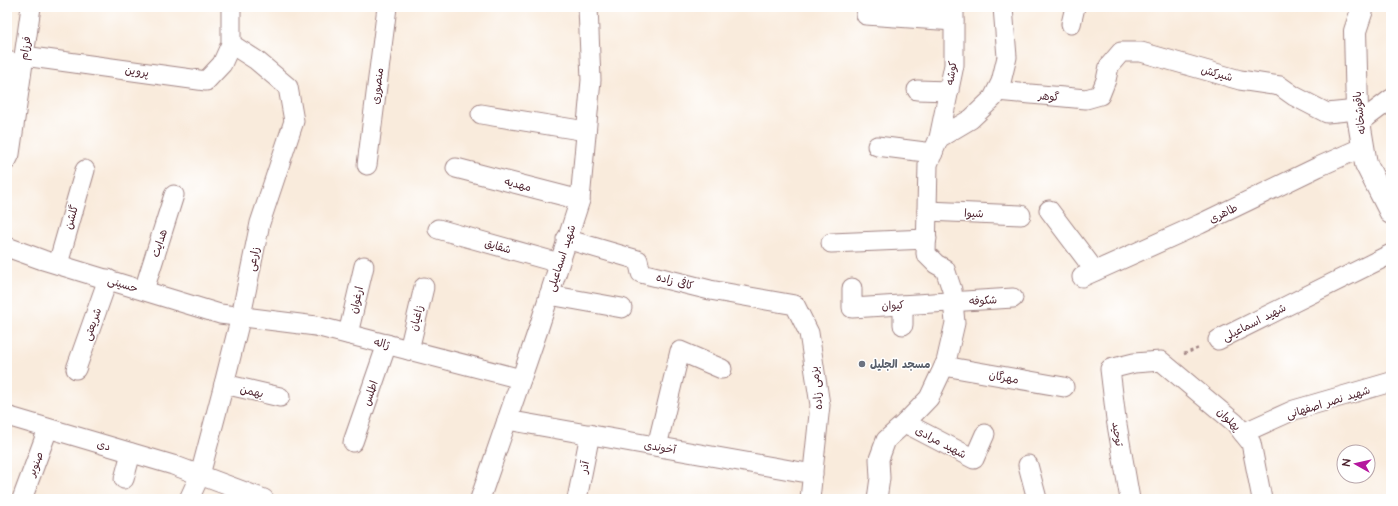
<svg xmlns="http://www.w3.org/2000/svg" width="1398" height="506" viewBox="0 0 1398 506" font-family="'Architects Daughter','Playpen Sans Arabic',sans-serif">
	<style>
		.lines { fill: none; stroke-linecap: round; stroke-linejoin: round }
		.street-casing { stroke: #a28584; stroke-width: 21 }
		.secondary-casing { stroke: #a28584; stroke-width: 24 }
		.path { stroke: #a28584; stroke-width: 2.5; stroke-dasharray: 3 3; stroke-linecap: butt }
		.street { stroke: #fff; stroke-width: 19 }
		.secondary { stroke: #fff; stroke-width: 22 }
		.worship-dot { fill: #6b7280; stroke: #fff; stroke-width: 1.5 }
		.labels { text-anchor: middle; stroke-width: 3; stroke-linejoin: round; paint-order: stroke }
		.street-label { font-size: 11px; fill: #4a1f2b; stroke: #fff }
		.worship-label { font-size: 11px; font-weight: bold; fill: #5b616d; stroke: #fff; text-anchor: start }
	</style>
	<rect width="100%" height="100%" fill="#fff"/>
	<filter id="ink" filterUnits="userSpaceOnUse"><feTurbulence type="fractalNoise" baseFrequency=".025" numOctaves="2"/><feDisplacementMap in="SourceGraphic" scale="8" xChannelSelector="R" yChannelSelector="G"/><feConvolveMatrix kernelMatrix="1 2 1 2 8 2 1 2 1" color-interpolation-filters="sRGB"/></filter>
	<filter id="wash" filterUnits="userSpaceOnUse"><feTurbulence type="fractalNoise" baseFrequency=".012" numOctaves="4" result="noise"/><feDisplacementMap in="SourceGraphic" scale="16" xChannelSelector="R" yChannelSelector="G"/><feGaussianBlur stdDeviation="0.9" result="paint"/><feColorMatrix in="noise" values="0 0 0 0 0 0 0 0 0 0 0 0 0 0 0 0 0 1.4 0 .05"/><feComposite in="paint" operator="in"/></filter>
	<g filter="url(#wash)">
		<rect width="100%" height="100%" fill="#f9ebdc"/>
	</g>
	<g filter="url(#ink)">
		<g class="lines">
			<defs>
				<g id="street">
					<polyline points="866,15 954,21"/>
					<polyline points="1071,24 1075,7"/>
					<polyline points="24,56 206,81 222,64 231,44 231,7"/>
					<polyline points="7,61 22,65"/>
					<polyline points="917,90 949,91"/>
					<polyline points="997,91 1086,99 1100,95 1106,80 1109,66 1121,52 1141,52 1240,80 1280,86 1294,96 1327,113 1357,110"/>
					<polyline points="481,114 586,131"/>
					<polyline points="1359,123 1391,99"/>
					<polyline points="939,138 954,65 954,7"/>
					<polyline points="877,146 933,153"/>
					<polyline points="7,160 10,154 31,7"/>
					<polyline points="367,165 387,7"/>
					<polyline points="456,168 580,200"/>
					<polyline points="1049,210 1095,271"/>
					<polyline points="927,211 1021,215"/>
					<polyline points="438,229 559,263"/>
					<polyline points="566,239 638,260 641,273 710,290 795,305 809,333 820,405 810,499"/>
					<polyline points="831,243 927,239"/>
					<polyline points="7,247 43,260 220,314 316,326 521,379"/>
					<polyline points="58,264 85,170"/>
					<polyline points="1082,277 1200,224 1318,167 1363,147"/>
					<polyline points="852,288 852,308 1013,298"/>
					<polyline points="144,290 174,195"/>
					<polyline points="549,295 622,308"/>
					<polyline points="903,305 903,325"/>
					<polyline points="348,334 364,266"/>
					<polyline points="1218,340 1391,254"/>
					<polyline points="409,350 424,287"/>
					<polyline points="944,366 1064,387"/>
					<polyline points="76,369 108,279"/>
					<polyline points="224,384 280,397"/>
					<polyline points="7,416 173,465 264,499"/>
					<polyline points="507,420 813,474"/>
					<polyline points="905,423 974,459 985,434"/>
					<polyline points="1243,433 1294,410 1391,382"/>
					<polyline points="353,442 387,344"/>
					<polyline points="657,446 680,351 722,369"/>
					<polyline points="1028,465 1037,499"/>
					<polyline points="124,479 131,453"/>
					<polyline points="22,499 48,429"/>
					<polyline points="189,499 200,475 224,384 241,316 260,223 294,121 288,87 256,60 231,44"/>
					<polyline points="480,499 538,330 580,200 591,80 588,7"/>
					<polyline points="577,499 590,434"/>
					<polyline points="877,499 880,478 879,459 886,440 905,423 929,398 946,362 955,323 952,290 945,269 936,264 926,254 928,164 939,138 971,119 993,98 1001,82 1007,57 1003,7"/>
					<polyline points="1130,499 1116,419 1110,369 1134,363 1161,361 1235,423 1251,443 1262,499"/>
				</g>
				<polyline id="secondary" points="1363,7 1355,31 1357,110 1366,164 1391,213"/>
			</defs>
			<use href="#street" class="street-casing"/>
			<use href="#secondary" class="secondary-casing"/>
			<polyline class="path" points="1184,354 1199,348"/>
			<use href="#street" class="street"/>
			<use href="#secondary" class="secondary"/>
		</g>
	</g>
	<circle class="worship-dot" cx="862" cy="364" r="4"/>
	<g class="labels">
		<g class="street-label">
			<text transform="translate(25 48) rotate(-81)" y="4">فرزام</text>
			<text transform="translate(137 71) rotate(8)" y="4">پروین</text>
			<text transform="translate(951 73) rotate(-82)" y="4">کوشه</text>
			<text transform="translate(1217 73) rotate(16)" y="4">شیرکش</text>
			<text transform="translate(377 86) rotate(-83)" y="4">منصوری</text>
			<text transform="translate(1049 96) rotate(5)" y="4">گوهر</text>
			<text transform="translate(1359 113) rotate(-96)" y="4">باقوشخانه</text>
			<text transform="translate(518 184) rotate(14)" y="4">مهدیه</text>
			<text transform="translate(974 213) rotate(2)" y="4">شیوا</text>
			<text transform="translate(1223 213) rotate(-26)" y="4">طاهری</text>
			<text transform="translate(71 217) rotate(-74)" y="4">گلشن</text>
			<text transform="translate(159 243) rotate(-72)" y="4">هدایت</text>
			<text transform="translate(498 246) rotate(16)" y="4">شقایق</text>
			<text transform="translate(561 258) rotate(-72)" y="4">شهید اسماعیلی</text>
			<text transform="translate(253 259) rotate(-79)" y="4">زارعی</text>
			<text transform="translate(675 281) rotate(14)" y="4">کافی زاده</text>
			<text transform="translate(123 284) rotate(17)" y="4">حسینی</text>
			<text transform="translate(356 300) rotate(-77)" y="4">ارغوان</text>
			<text transform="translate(983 300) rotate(-3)" y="4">شکوفه</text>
			<text transform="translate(893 305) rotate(-3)" y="4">کیوان</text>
			<text transform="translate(416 318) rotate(-76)" y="4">زاغیان</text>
			<text transform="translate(1254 322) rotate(-27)" y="4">شهید اسماعیلی</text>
			<text transform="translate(92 324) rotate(-70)" y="4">شریعتی</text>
			<text transform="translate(382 343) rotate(14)" y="4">ژاله</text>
			<text transform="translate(1004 377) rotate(10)" y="4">مهرگان</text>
			<text transform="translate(816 388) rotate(-96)" y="4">بزمی زاده</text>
			<text transform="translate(252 391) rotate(13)" y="4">بهمن</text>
			<text transform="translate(370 393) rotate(-71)" y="4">اطلس</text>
			<text transform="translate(1328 402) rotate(-17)" y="4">شهید نصر اصفهانی</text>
			<text transform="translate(1229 419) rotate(43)" y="4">پهلوان</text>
			<text transform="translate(1118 434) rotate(81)" y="4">توحید</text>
			<text transform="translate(941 442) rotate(28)" y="4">شهید مرادی</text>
			<text transform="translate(104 445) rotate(16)" y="4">دی</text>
			<text transform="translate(660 447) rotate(10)" y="4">آخوندی</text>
			<text transform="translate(35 464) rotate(-69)" y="4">صنوبر</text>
			<text transform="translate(584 467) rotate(-79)" y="4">آذر</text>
		</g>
		<g class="worship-label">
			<text x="870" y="368">مسجد الجلیل</text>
		</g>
	</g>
	<rect width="1398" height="506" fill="none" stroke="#fff" stroke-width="24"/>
	<g transform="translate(1356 464) rotate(278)"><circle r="19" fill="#ffffff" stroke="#b7a5aa"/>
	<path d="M0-3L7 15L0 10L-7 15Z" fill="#b5179e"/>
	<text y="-6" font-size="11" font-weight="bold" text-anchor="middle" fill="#4a1f2b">N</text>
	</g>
</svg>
